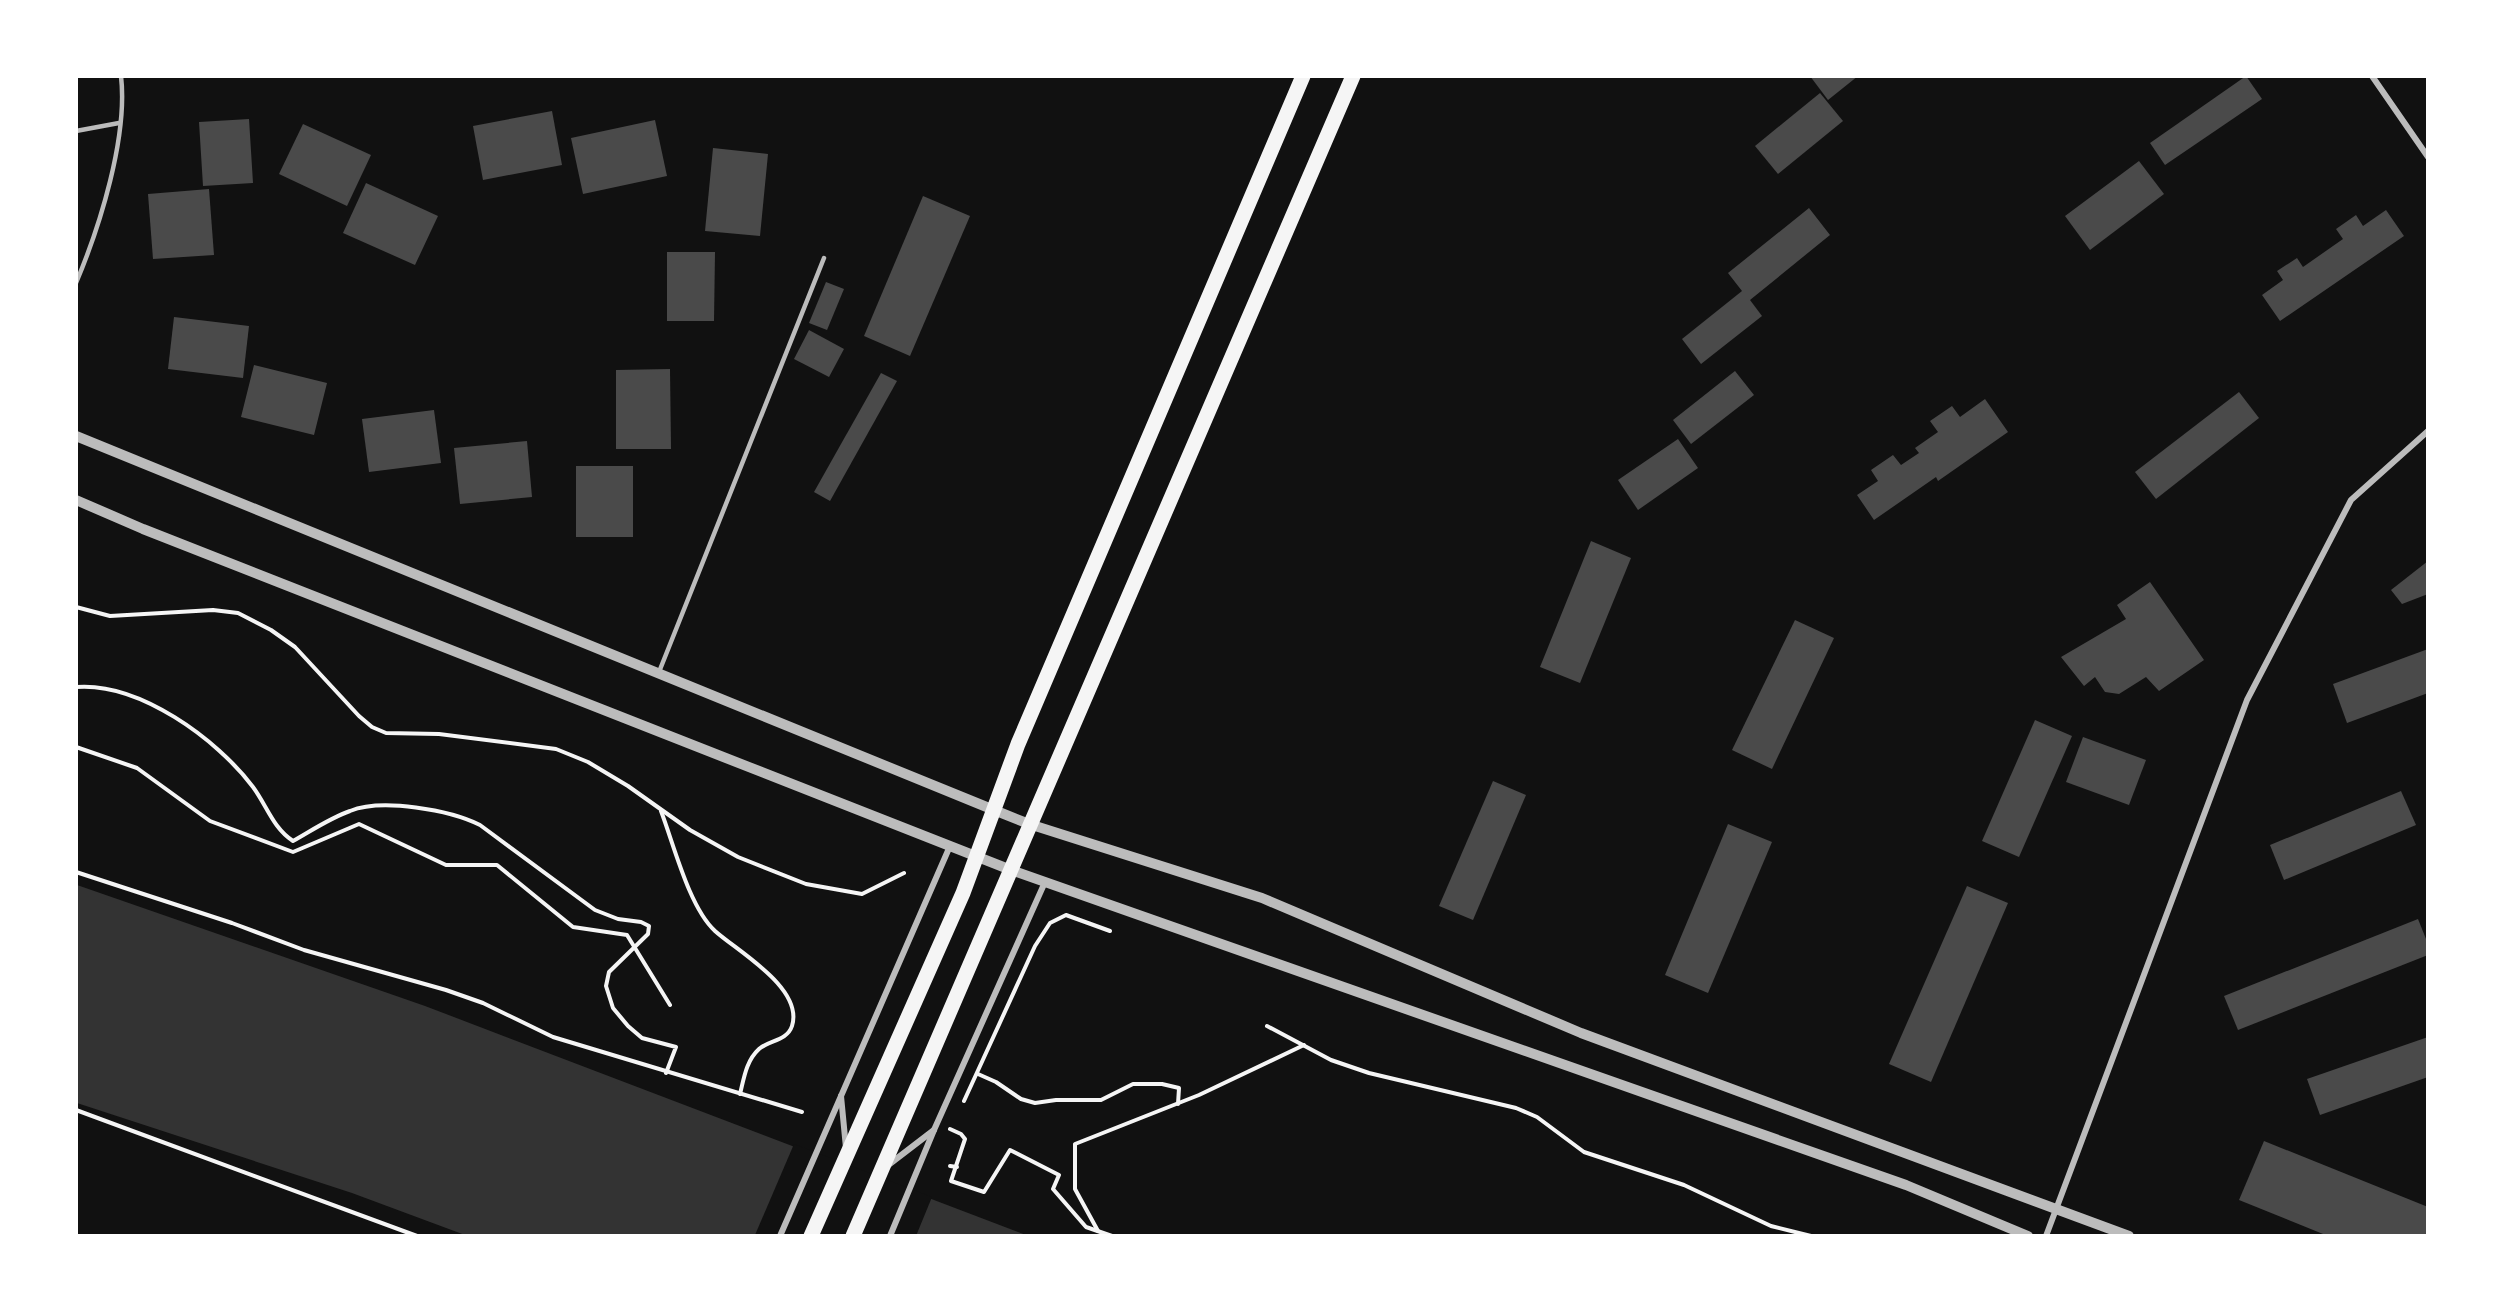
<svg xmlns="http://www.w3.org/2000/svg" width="2504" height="1312" viewBox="0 0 2504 1312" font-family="Manrope,sans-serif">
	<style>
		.water { fill: #333 }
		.pier { fill: #111 }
		.building { fill: #4a4a4a }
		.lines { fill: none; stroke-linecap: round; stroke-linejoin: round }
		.path { stroke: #f5f5f5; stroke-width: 4 }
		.service { stroke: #bcbcbc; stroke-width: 4.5 }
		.minor { stroke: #bcbcbc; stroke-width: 6 }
		.tertiary { stroke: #bcbcbc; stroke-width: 10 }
		.primary { stroke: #f5f5f5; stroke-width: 15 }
	</style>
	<rect width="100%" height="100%" fill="#111"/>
	<polygon class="water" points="77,885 425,1006 1026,1235 465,1235 352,1193 77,1103"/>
	<polygon class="pier" points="794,1144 932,1197 916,1236 755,1235"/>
	<g class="building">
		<polygon points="1810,76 1858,76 1828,100"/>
		<polygon points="2246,76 2262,99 2165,165 2150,143"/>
		<polygon points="1820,93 1843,121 1778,174 1755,146"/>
		<polygon points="552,111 562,165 483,180 473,126"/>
		<polygon points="249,119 253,183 203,186 199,122"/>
		<polygon points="655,120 667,176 583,194 571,138"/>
		<polygon points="303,124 371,155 347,206 279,174"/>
		<polygon points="713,148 768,154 760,236 705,231"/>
		<polygon points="2139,161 2164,194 2090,250 2065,216"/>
		<polygon points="366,183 438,216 415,265 343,233"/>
		<polygon points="209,189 214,255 153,259 148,194"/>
		<polygon points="923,196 970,216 910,356 864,336"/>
		<polygon points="1809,208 1830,235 1750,300 1762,316 1701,364 1682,339 1742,291 1728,273"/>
		<polygon points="2386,210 2404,236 2280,321 2262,295 2283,280 2277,271 2297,258 2303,267 2343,239 2336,229 2356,215 2363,226"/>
		<polygon points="667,252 715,252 714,321 667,321"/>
		<polygon points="826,282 844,289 827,330 809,323"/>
		<polygon points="174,317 249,326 243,378 168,369"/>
		<polygon points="809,330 844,349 829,377 794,359"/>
		<polygon points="254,365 327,383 314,435 241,417"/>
		<polygon points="670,369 671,449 616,449 616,370"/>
		<polygon points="1735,371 1754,395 1691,444 1673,420"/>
		<polygon points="881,373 897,381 830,501 814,492"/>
		<polygon points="2239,392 2259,418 2156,499 2135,472"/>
		<polygon points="1985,399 2008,432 1938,481 1936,477 1874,520 1857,495 1878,481 1871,470 1893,455 1901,465 1919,453 1915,448 1938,432 1930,421 1952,406 1960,417"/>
		<polygon points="434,410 441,463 369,472 362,419"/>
		<polygon points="1678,439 1698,468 1638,510 1618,480"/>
		<polygon points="527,441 532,497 460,504 454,448"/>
		<rect x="576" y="466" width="57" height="71"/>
		<polygon points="1591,541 1631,558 1580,683 1540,667"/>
		<polygon points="2428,561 2428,594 2402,604 2391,590"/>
		<polygon points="2150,582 2204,660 2159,691 2146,677 2119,694 2105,692 2095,677 2084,686 2061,657 2126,619 2117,605"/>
		<polygon points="1795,620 1834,638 1772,769 1732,750"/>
		<polygon points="2428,649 2428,693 2347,723 2333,684"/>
		<polygon points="2035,720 2072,736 2019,857 1982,841"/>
		<polygon points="2083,737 2146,760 2129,805 2066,782"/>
		<polygon points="1493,781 1526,795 1473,920 1439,906"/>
		<polygon points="2401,791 2416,825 2284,880 2270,845"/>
		<polygon points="1728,824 1772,842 1708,993 1665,975"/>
		<polygon points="1967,886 2008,903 1931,1082 1889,1064"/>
		<polygon points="2418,919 2428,944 2428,955 2238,1030 2224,996"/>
		<polygon points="2428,1037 2428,1077 2320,1115 2307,1079"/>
		<polygon points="2264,1141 2428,1207 2428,1236 2328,1236 2239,1200"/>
	</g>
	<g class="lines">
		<g class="path">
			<polyline points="76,607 110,616 213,610 238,613 271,630 295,647 359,716 372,727 386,733 439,734 556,749 588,762 628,786 690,830 738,857 806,884 862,894 904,873"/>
			<path d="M76,687C139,682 217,739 253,787C267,806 273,828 293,841C311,831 330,818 350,811C382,798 450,810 480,825L595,910L618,919L641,922L649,926L648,934L609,972L606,986L613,1008L628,1026L642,1038L676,1047L666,1073"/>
			<polyline points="76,747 137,768 210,821 293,852 359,824 446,865 497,865 573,927 627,935 670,1005"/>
			<path d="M661,811C674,845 689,907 715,931C737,951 804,988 792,1026C787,1041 769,1040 759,1049C746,1061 744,1078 740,1094"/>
			<polyline points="76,872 232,923 304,950 446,990 483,1003 553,1037 802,1112"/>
			<polyline points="1267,1026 1331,1060 1369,1073 1516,1108 1537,1117 1584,1152 1684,1185 1771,1226 1811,1236"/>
			<polyline points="978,1074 996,1082 1021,1099 1035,1103 1056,1100 1101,1100 1133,1084 1162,1084 1179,1088 1178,1104"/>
			<polyline points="964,1101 1035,946 1050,923 1066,915 1110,931"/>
			<polyline points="76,1110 417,1236"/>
			<polyline points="950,1129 961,1134 965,1139 951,1181 984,1192 1010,1150 1059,1175 1053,1189 1086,1227 1112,1236"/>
			<polyline points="950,1166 957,1167"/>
			<polyline points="1098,1231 1075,1189 1075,1144 1199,1095 1304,1045"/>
		</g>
		<g class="service">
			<polyline points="76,131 119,123"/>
			<path d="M76,283C100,226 128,137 121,76"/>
			<polyline points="659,672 824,258"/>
		</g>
		<g class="minor">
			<polyline points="2372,76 2428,157"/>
			<polyline points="841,1096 846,1148"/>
			<polyline points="887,1166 934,1130"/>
			<polyline points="780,1236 950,846"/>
			<polyline points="890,1236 934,1130 1045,882"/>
			<polyline points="2046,1236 2247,700 2351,500 2428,431"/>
		</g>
		<g class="tertiary">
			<polyline points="76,436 994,810 1029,824 1262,898 1581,1033 2129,1236"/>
			<polyline points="76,500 143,529 1011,870 1906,1185 2028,1236"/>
		</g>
		<g class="primary">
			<polyline points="811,1236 963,893 1018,744 1303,76"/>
			<polyline points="853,1236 1353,76"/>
		</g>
	</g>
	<rect width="2504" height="1312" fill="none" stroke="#ffffff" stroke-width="156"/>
</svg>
